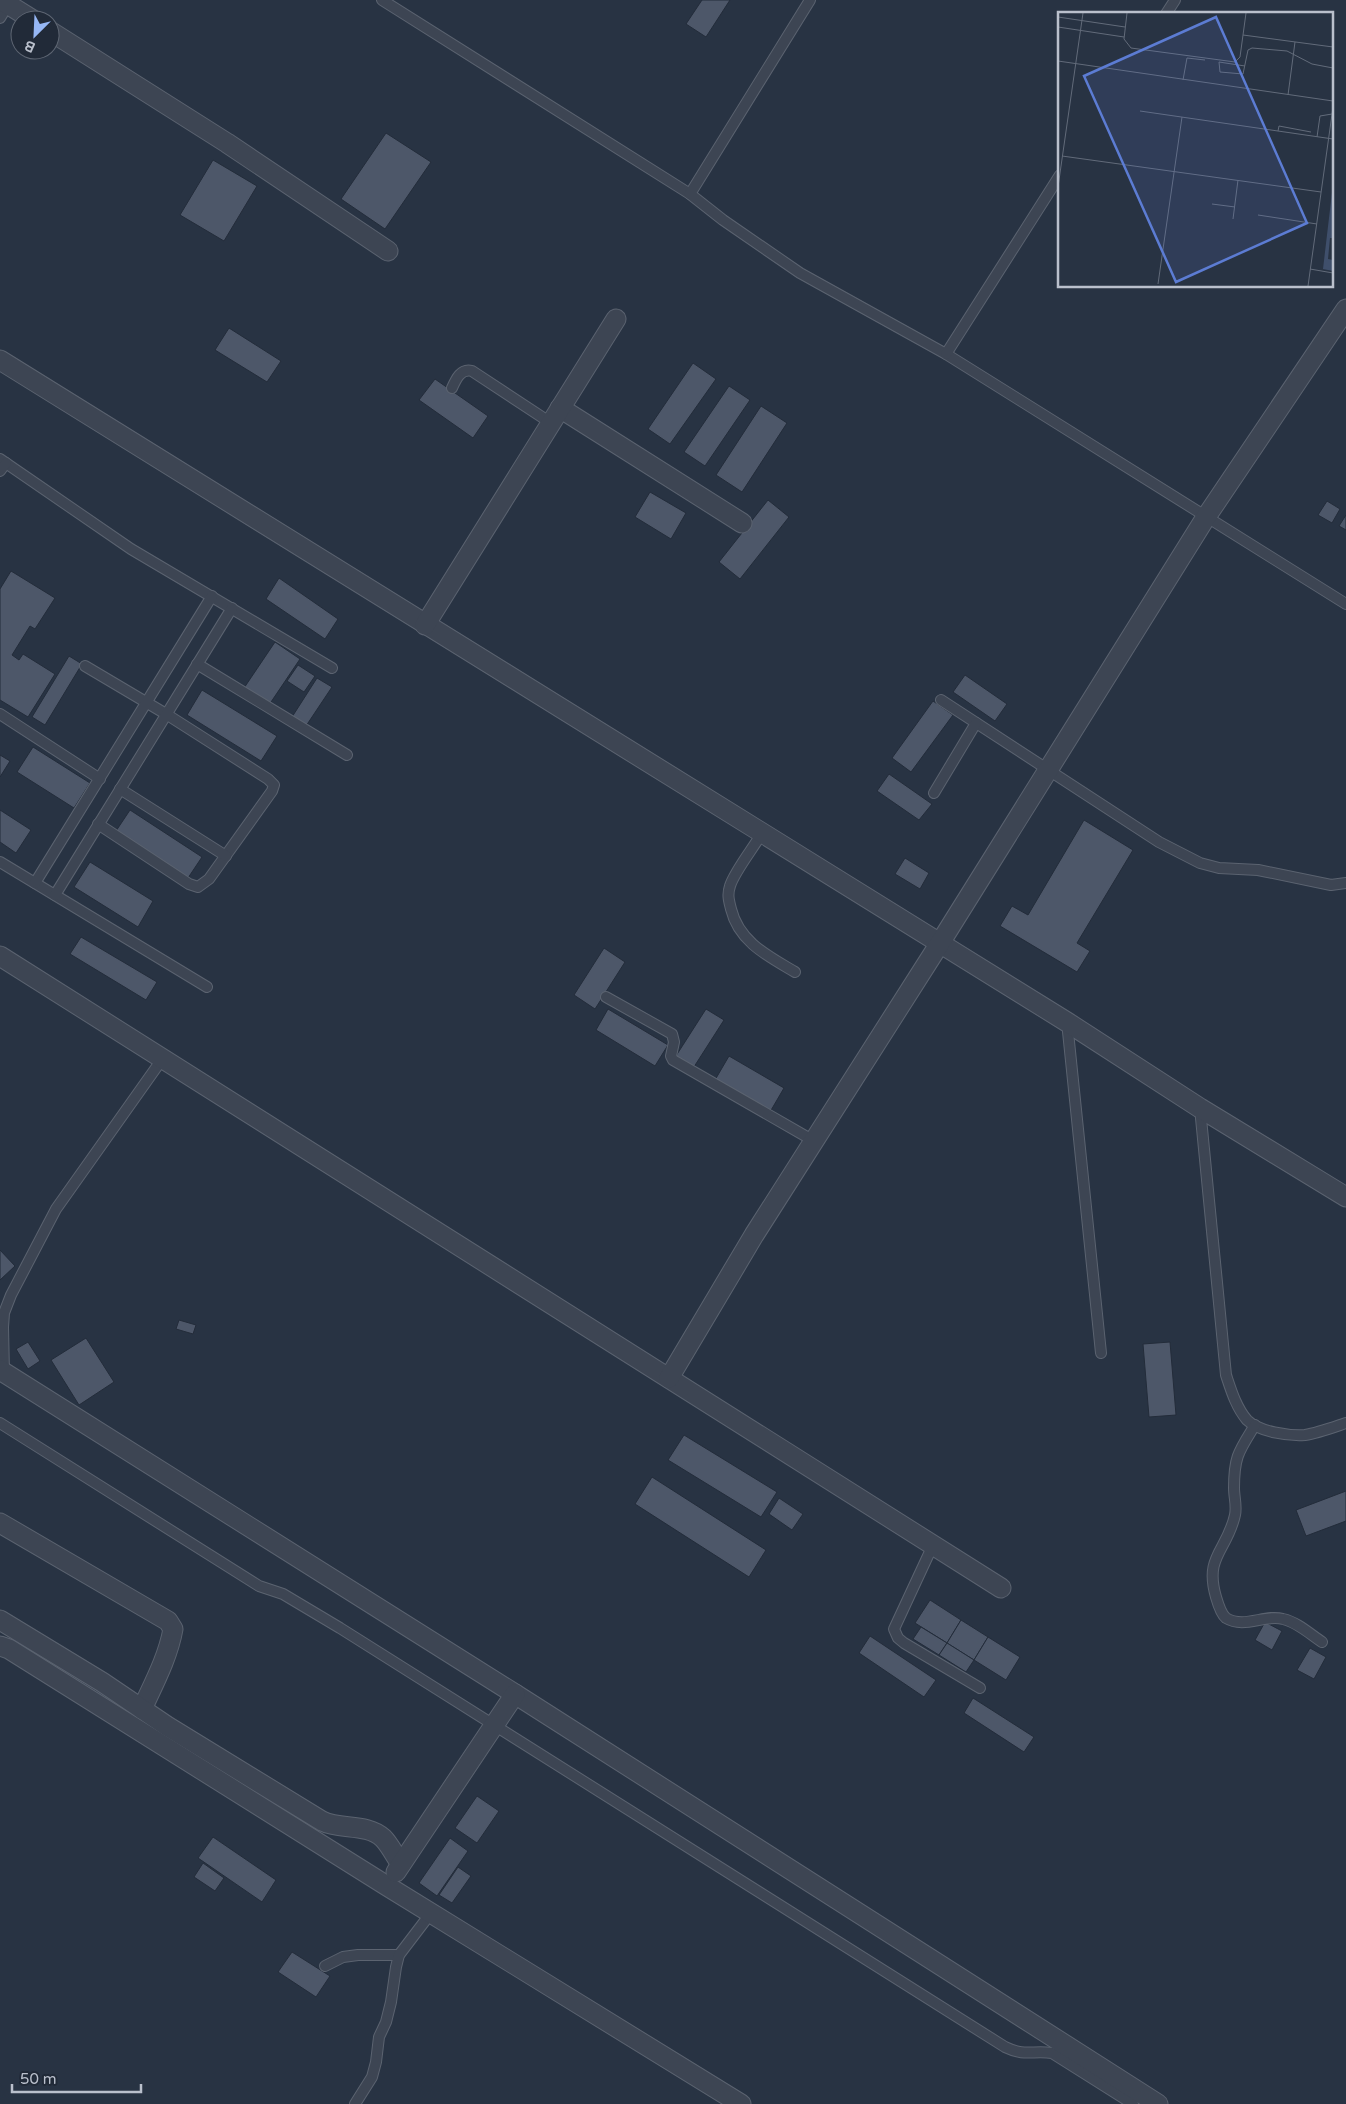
<svg xmlns="http://www.w3.org/2000/svg" width="1346" height="2104" viewBox="0 0 1346 2104" font-family="'Varela Round',sans-serif">
	<style>
		.building { fill: #4d5769; stroke: #232c3a }
		.lines { fill: none; stroke-linecap: round; stroke-linejoin: round }
		.lane-casing { stroke: #5b6370; stroke-width: 12 }
		.street-casing { stroke: #5b6370; stroke-width: 21 }
		.lane { stroke: #3d4553; stroke-width: 10 }
		.street { stroke: #3d4553; stroke-width: 19 }
		.inset-road { fill: none; stroke: #626b7a; stroke-width: 1 }
		.view { fill: #5c7cd3; fill-opacity: 0.15; stroke: #5c7cd3; stroke-width: 2.5 }
		.inset-edge { fill: none; stroke: #bac0cc; stroke-width: 2.5 }
	</style>
	<rect width="100%" height="100%" fill="#283343"/>
	<g class="building">
		<polygon points="702,0 730,0 706,37 686,24"/>
		<polygon points="386,133 431,162 385,229 341,199"/>
		<polygon points="213,160 257,186 224,241 180,215"/>
		<polygon points="229,328 281,361 267,382 215,350"/>
		<polygon points="693,363 716,379 670,444 648,429"/>
		<polygon points="435,379 488,416 473,438 419,400"/>
		<polygon points="729,386 750,400 705,466 684,452"/>
		<polygon points="761,406 787,423 742,492 716,475"/>
		<polygon points="650,492 686,513 671,539 635,517"/>
		<polygon points="768,500 789,517 740,579 719,562"/>
		<polygon points="1327,501 1340,509 1332,523 1318,515"/>
		<polygon points="1346,515 1346,530 1339,526"/>
		<polygon points="11,571 55,598 35,629 30,626 12,655 19,660 23,654 55,674 28,717 0,700 0,589"/>
		<polygon points="279,578 338,619 325,639 266,599"/>
		<polygon points="275,642 300,659 269,705 244,688"/>
		<polygon points="69,656 82,664 45,725 32,717"/>
		<polygon points="298,665 315,676 304,692 287,681"/>
		<polygon points="965,675 1007,704 995,721 953,692"/>
		<polygon points="317,678 332,687 306,726 292,717"/>
		<polygon points="202,690 277,736 261,761 187,715"/>
		<polygon points="933,701 953,715 911,772 892,758"/>
		<polygon points="33,747 90,783 74,808 17,772"/>
		<polygon points="0,755 10,761 0,777"/>
		<polygon points="889,774 932,804 919,820 877,791"/>
		<polygon points="0,810 31,830 16,853 0,842"/>
		<polygon points="130,810 202,857 186,881 114,834"/>
		<polygon points="1084,820 1133,850 1077,943 1090,951 1077,972 1000,926 1012,906 1028,915"/>
		<polygon points="905,858 929,873 920,889 895,874"/>
		<polygon points="90,862 153,901 138,927 74,887"/>
		<polygon points="81,937 157,982 146,1000 70,954"/>
		<polygon points="604,948 625,962 595,1009 574,995"/>
		<polygon points="608,1009 668,1045 655,1066 596,1030"/>
		<polygon points="706,1009 724,1020 692,1070 674,1059"/>
		<polygon points="729,1056 784,1088 770,1112 715,1080"/>
		<polygon points="0,1250 15,1266 0,1280"/>
		<polygon points="179,1320 196,1325 193,1334 176,1329"/>
		<polygon points="86,1338 114,1382 79,1405 51,1360"/>
		<polygon points="28,1342 40,1361 28,1369 16,1349"/>
		<polygon points="1170,1342 1176,1415 1149,1417 1143,1344"/>
		<polygon points="684,1435 777,1492 761,1517 668,1460"/>
		<polygon points="652,1477 766,1550 749,1577 635,1504"/>
		<polygon points="1346,1491 1346,1521 1306,1536 1296,1510"/>
		<polygon points="779,1498 803,1514 792,1530 769,1514"/>
		<polygon points="930,1600 961,1620 947,1643 915,1623"/>
		<polygon points="961,1620 988,1637 974,1660 947,1643"/>
		<polygon points="1265,1622 1282,1631 1272,1650 1255,1640"/>
		<polygon points="921,1627 947,1643 939,1655 913,1639"/>
		<polygon points="870,1636 936,1680 924,1697 859,1653"/>
		<polygon points="988,1637 1020,1657 1006,1680 974,1660"/>
		<polygon points="947,1643 974,1660 966,1672 939,1655"/>
		<polygon points="1310,1648 1326,1657 1314,1679 1297,1670"/>
		<polygon points="973,1698 1034,1737 1024,1752 964,1713"/>
		<polygon points="477,1796 499,1811 477,1843 455,1828"/>
		<polygon points="213,1837 276,1880 262,1902 198,1858"/>
		<polygon points="450,1838 468,1851 437,1896 419,1883"/>
		<polygon points="203,1863 224,1878 215,1891 194,1877"/>
		<polygon points="458,1867 471,1876 452,1903 439,1895"/>
		<polygon points="292,1952 330,1976 316,1997 278,1972"/>
	</g>
	<g class="lines">
		<defs>
			<g id="lane">
				<polyline points="382,0 690,194"/>
				<polyline points="810,0 690,194 723,220 800,273 946,354 1346,604"/>
				<polyline points="1166,14 1175,0"/>
				<polyline points="0,18 8,5"/>
				<polyline points="946,354 1060,175"/>
				<path d="M452,388C456,379 461,368 472,371L551,423"/>
				<polyline points="0,459 131,549 332,668"/>
				<polyline points="0,471 6,463"/>
				<polyline points="197,664 347,755"/>
				<polyline points="85,666 166,714 268,779 274,785 272,791 209,879 198,887 189,884 98,824"/>
				<polyline points="941,700 1159,842 1200,863 1219,868 1258,870 1331,885 1346,883"/>
				<polyline points="0,714 100,779"/>
				<polyline points="120,789 226,856"/>
				<polyline points="934,793 976,723"/>
				<path d="M762,833C754,847 734,872 730,886C727,895 729,901 731,909C739,942 768,956 795,972"/>
				<polyline points="0,862 207,987"/>
				<polyline points="35,883 212,596"/>
				<polyline points="55,895 232,608"/>
				<polyline points="606,997 672,1034 674,1042 671,1056 673,1060 814,1141"/>
				<polyline points="1067,1022 1101,1353"/>
				<path d="M1200,1108L1226,1375C1231,1390 1236,1407 1247,1420C1259,1432 1289,1436 1305,1435C1318,1433 1334,1427 1346,1423"/>
				<polyline points="4,1373 3,1327 4,1313 11,1295 56,1209 163,1058"/>
				<path d="M0,1423L259,1586L283,1594L340,1628L1005,2047C1026,2057 1032,2050 1052,2053L1133,2104"/>
				<path d="M1255,1425C1239,1451 1234,1456 1234,1488C1234,1497 1237,1506 1235,1515C1227,1551 1204,1556 1216,1597C1218,1604 1221,1614 1226,1618C1244,1629 1265,1614 1283,1619C1297,1622 1310,1634 1322,1642"/>
				<polyline points="933,1545 894,1629 898,1638 904,1643 980,1688"/>
				<polyline points="325,1966 343,1957 358,1955 399,1955"/>
				<polyline points="355,2104 372,2077 376,2062 379,2037 386,2022 391,2002 396,1967 399,1955 431,1913"/>
			</g>
			<g id="street">
				<polyline points="1,0 33,20"/>
				<polyline points="50,31 227,143 388,251"/>
				<polyline points="0,360 1067,1022 1200,1108 1346,1197"/>
				<polyline points="560,408 742,523"/>
				<polyline points="425,625 616,319"/>
				<polyline points="0,956 1001,1588"/>
				<polyline points="0,1370 515,1694 1158,2104"/>
				<polyline points="669,1378 754,1235 940,943 1206,517 1346,309"/>
				<path d="M0,1523L168,1621L173,1629C168,1657 154,1683 142,1709"/>
				<path d="M0,1620L102,1682L167,1726L322,1821C340,1830 367,1823 383,1838C390,1845 395,1856 401,1864"/>
				<polyline points="0,1646 9,1649 387,1886 741,2104"/>
				<polyline points="396,1872 515,1694"/>
			</g>
		</defs>
		<use href="#lane" class="lane-casing"/>
		<use href="#street" class="street-casing"/>
		<use href="#lane" class="lane"/>
		<use href="#street" class="street"/>
	</g>
	<g transform="translate(1058 12)">
		<rect width="275" height="275" fill="#283343"/>
		<path d="M275,172V226H272L270,247L275,248V259L265,257Z" fill="#3f4f6b"/>
		<path class="inset-road" d="M69,1L66,27L73,36L177,50L182,45L188,1M0,5L67,15M0,15L66,25M185,23L275,35M129,46L147,48M0,49L275,89M161,50L162,60L185,62L190,38L194,36L229,39L254,52L275,56M161,50L187,54M125,68L129,46M230,83L237,30M82,99L275,127M220,119L221,114L253,120M259,125L262,104L274,102M4,144L263,180M0,175L25,1M154,192L177,195M200,203L259,212M175,207L180,168M252,257L275,261M100,272L124,105M250,274L275,95"/>
		<path class="view" d="M158,5L249,211L118,270L26,64Z"/>
		<rect width="275" height="275" class="inset-edge"/>
	</g>
	<g transform="translate(35 35) rotate(204)"><circle r="24" fill="#212a38" stroke="#5e6673"/>
	<path d="M0-4L9 19L0 12L-9 19Z" fill="#96b7f5"/>
	<text y="-8" font-size="14" font-weight="bold" text-anchor="middle" fill="#bac0cc">B</text>
	</g>
	<path d="M12 2084v8h129v-8" fill="none" stroke="#bac0cc" stroke-width="2.5"/>
	<text x="20" y="2084" font-size="15" fill="#bac0cc" stroke="#212a38" stroke-width="4" paint-order="stroke">50 m</text>
</svg>
